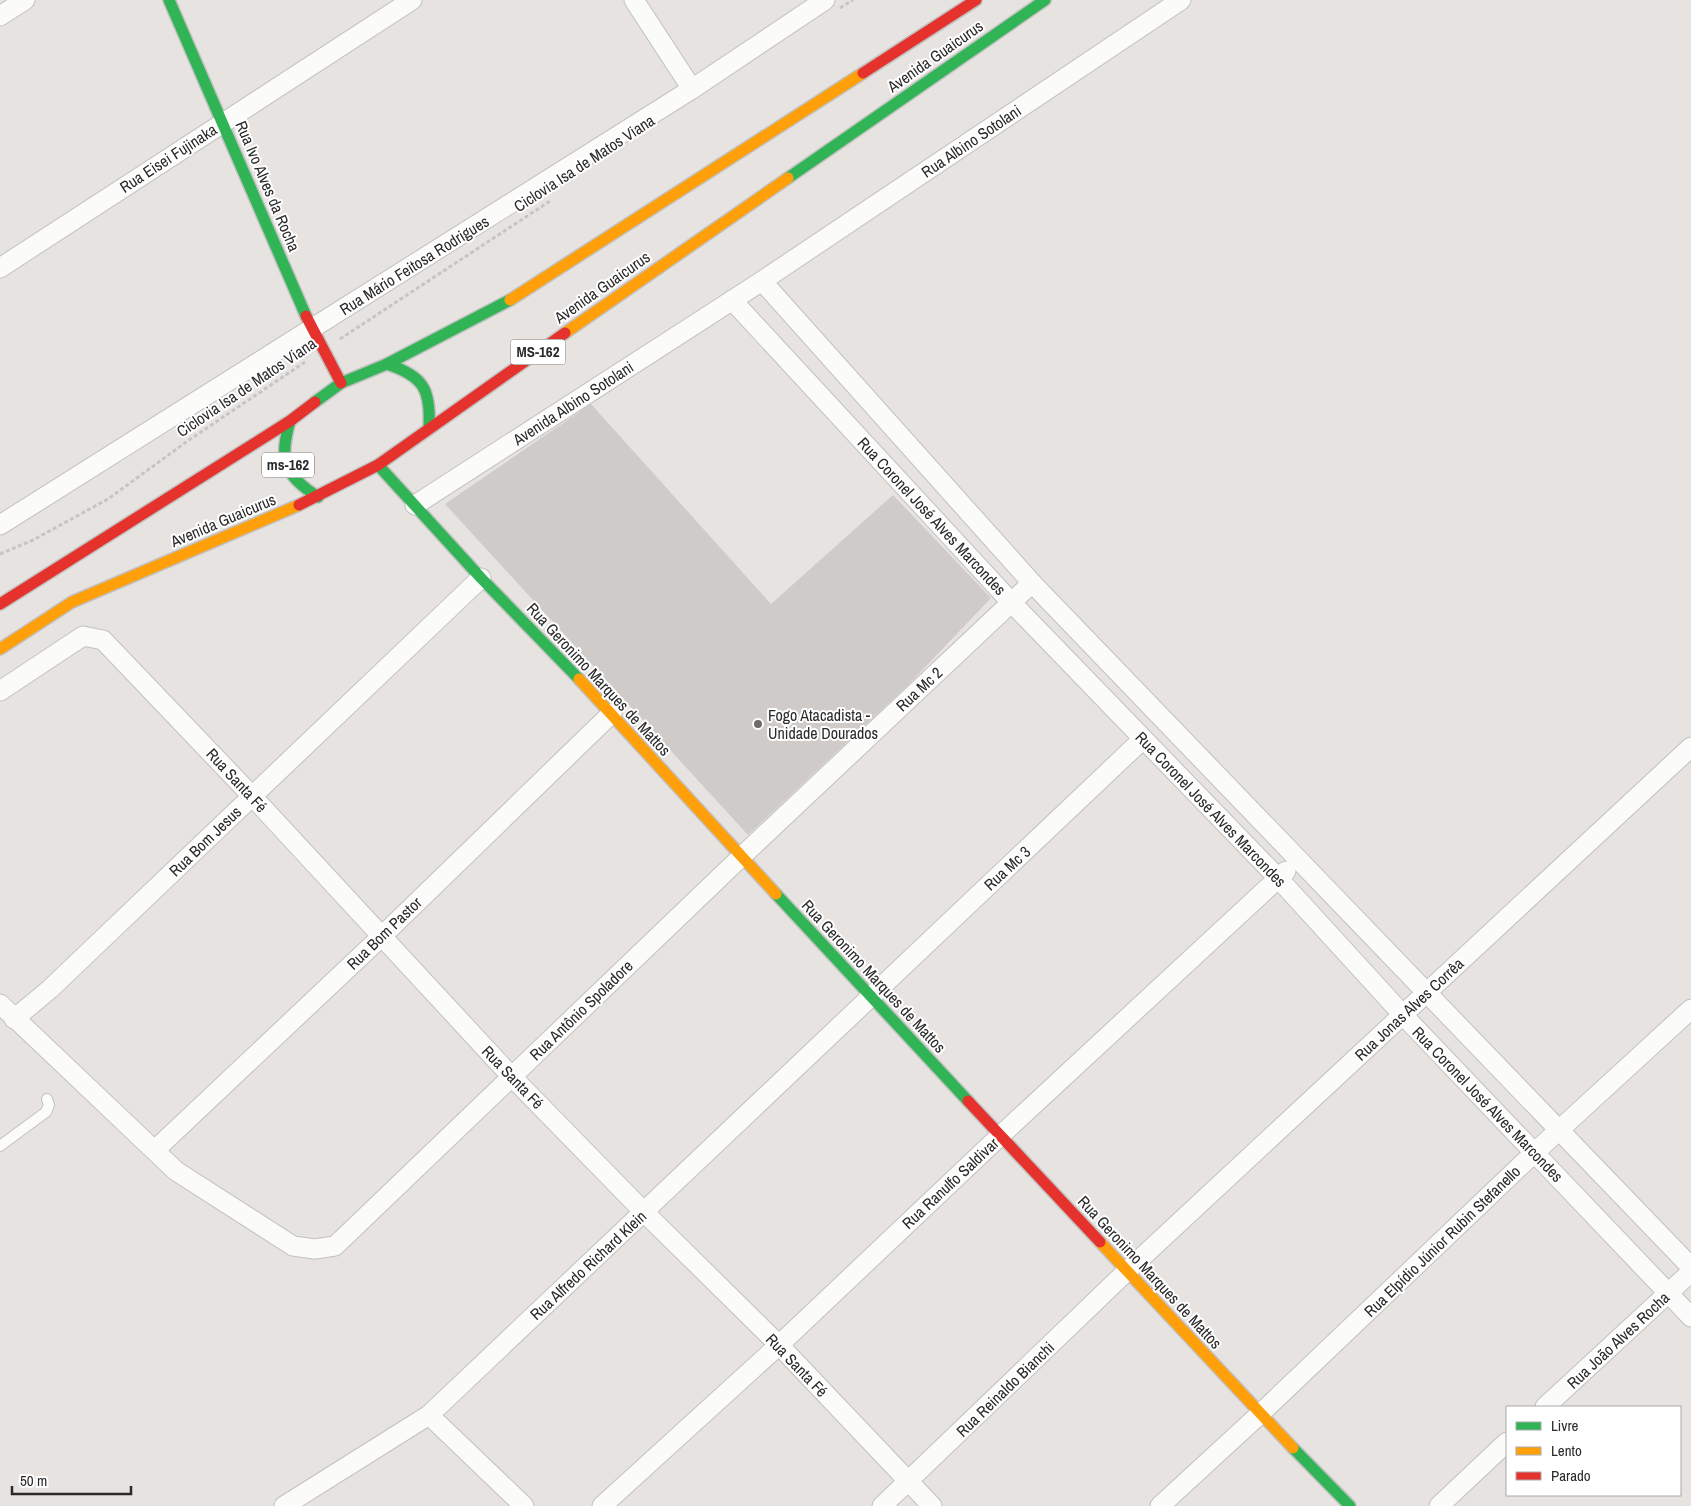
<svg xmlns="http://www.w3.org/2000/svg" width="1691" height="1506" viewBox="0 0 1691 1506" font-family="'Archivo Narrow',sans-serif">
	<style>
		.building { fill: #cecbc9 }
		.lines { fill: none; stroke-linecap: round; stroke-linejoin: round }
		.lane-casing { stroke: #c1c1c1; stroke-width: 12 }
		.street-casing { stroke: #c1c1c1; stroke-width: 21 }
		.fast-casing { stroke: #c1c1c1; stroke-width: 14 }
		.slow-casing { stroke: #c1c1c1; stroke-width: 14 }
		.jam-casing { stroke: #c1c1c1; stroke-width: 14 }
		.path { stroke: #c6c5c5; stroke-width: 3; stroke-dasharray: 4 2.5; stroke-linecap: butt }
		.lane { stroke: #fbfbfa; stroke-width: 10 }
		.street { stroke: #fbfbfa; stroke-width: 19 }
		.fast { stroke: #30b455; stroke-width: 11 }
		.slow { stroke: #ff9f0a; stroke-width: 11 }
		.jam { stroke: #e5322d; stroke-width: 11 }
		.poi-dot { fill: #6c6b6a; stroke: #fff; stroke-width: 2 }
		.labels { text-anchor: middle; stroke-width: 4; stroke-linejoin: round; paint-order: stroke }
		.shield { fill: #fff; stroke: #6a6a6a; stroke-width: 1 }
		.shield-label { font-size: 15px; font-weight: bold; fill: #2a2a2a }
		.street-label { font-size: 16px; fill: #2a2a2a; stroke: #fff }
		.poi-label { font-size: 16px; fill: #2a2a2a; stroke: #fff; text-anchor: start }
	</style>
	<rect width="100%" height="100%" fill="#e7e3e0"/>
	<polygon class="building" points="591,404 771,604 893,495 991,598 910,683 748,835 445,504"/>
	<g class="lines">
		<defs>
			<polyline id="lane" points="0,1146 46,1112 49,1105 47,1099"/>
			<g id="street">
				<polyline points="634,0 692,89"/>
				<polyline points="0,16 25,0"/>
				<polyline points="0,268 412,0"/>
				<polyline points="762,281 1032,583 1691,1267"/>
				<polyline points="732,300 1011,602 1278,878 1403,1015 1691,1317"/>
				<polyline points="415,505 762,281 1181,0"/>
				<polyline points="0,525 692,89 825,0"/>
				<polyline points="0,691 83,636 103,640 252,796 512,1077 644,1212 779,1345 932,1506"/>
				<polyline points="0,1004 176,1171 293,1246 315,1249 335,1246 741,857 1032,583"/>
				<polyline points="14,1019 50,989 481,578"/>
				<polyline points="155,1150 381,937 612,713"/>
				<polyline points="1545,1407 1691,1272"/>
				<polyline points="429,1415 524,1506"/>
				<polyline points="284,1506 429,1415 1143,739"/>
				<polyline points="602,1506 779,1345 1001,1135 1286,871"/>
				<polyline points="882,1506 1127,1271 1691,747"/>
				<polyline points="1160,1506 1260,1414 1534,1153 1691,1009"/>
				<polyline points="1439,1506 1507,1442"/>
			</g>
			<g id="fast">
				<polyline points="169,0 306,316"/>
				<polyline points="788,178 1045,0"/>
				<path d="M387,364C423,376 431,389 429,427"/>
				<polyline points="315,402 341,383 387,364 510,300"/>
				<path d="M290,421C279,460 283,474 318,497"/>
				<polyline points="378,465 481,578 579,679"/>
				<polyline points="776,894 968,1101"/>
				<polyline points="1293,1448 1350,1506"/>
			</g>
			<g id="slow">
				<polyline points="510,300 863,73"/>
				<polyline points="565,333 788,178"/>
				<polyline points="0,649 72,602 299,505"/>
				<polyline points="579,679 776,894"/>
				<polyline points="1100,1242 1293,1448"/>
			</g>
			<g id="jam">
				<polyline points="863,73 976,0"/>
				<polyline points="306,316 341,383"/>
				<polyline points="299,505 378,465 565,333"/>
				<polyline points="0,604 290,421 315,402"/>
				<polyline points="968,1101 1100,1242"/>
			</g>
		</defs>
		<use href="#lane" class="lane-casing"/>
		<use href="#street" class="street-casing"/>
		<use href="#fast" class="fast-casing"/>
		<use href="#slow" class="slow-casing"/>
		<use href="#jam" class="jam-casing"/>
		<g class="path">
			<polyline points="840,8 853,0"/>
			<polyline points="340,339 550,201"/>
			<polyline points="0,554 33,540 108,499 189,440 305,362"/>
		</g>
		<use href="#lane" class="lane"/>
		<use href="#street" class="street"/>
		<use href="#fast" class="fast"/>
		<use href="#slow" class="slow"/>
		<use href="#jam" class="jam"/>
	</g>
	<circle class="poi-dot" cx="758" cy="724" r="5"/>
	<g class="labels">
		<g class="shield">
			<rect x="510.5" y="339.5" width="55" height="25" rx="4"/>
			<rect x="262" y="452.5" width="52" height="25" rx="4"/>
		</g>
		<g class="shield-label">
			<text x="538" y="357">MS-162</text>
			<text x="288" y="470">ms-162</text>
		</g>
		<g class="street-label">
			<text transform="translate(935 56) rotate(-35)" y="6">Avenida Guaicurus</text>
			<text transform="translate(971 141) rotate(-34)" y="6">Rua Albino Sotolani</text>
			<text transform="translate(168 158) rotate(-33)" y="6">Rua Eisei Fujinaka</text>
			<text transform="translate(584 163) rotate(-33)" y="6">Ciclovia Isa de Matos Viana</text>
			<text transform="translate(268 186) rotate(67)" y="6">Rua Ivo Alves da Rocha</text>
			<text transform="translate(414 265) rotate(-32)" y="6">Rua Mário Feitosa Rodrigues</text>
			<text transform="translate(602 287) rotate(-35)" y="6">Avenida Guaicurus</text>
			<text transform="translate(246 387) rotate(-34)" y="6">Ciclovia Isa de Matos Viana</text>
			<text transform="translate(573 403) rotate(-33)" y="6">Avenida Albino Sotolani</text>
			<text transform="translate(932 516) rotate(47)" y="6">Rua Coronel José Alves Marcondes</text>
			<text transform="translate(223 520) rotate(-23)" y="6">Avenida Guaicurus</text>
			<text transform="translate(599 679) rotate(47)" y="6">Rua Geronimo Marques de Mattos</text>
			<text transform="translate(919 689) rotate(-43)" y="6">Rua Mc 2</text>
			<text transform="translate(237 780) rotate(47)" y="6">Rua Santa Fé</text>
			<text transform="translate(1211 809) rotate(46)" y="6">Rua Coronel José Alves Marcondes</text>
			<text transform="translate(205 841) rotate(-44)" y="6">Rua Bom Jesus</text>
			<text transform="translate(1007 868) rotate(-43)" y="6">Rua Mc 3</text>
			<text transform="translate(384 933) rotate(-44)" y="6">Rua Bom Pastor</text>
			<text transform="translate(874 976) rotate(47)" y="6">Rua Geronimo Marques de Mattos</text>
			<text transform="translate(1409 1009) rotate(-43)" y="6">Rua Jonas Alves Corrêa</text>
			<text transform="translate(581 1010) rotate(-44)" y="6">Rua Antônio Spoladore</text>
			<text transform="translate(513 1077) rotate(46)" y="6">Rua Santa Fé</text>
			<text transform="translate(1488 1104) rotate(46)" y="6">Rua Coronel José Alves Marcondes</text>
			<text transform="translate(950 1183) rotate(-43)" y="6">Rua Ranulfo Saldivar</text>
			<text transform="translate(1442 1241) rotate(-44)" y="6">Rua Elpídio Júnior Rubin Stefanello</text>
			<text transform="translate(588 1265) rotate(-43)" y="6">Rua Alfredo Richard Klein</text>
			<text transform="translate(1150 1272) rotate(47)" y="6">Rua Geronimo Marques de Mattos</text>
			<text transform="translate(1618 1340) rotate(-43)" y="6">Rua João Alves Rocha</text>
			<text transform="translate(797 1365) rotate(46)" y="6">Rua Santa Fé</text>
			<text transform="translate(1005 1389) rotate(-44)" y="6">Rua Reinaldo Bianchi</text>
		</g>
		<g class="poi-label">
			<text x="768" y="721">Fogo Atacadista -<tspan x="768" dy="18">Unidade Dourados</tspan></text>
		</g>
	</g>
	<rect x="1506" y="1406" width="175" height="90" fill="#ffffff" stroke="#aaaaaa"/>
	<rect x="1516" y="1422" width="25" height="8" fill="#30b455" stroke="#aaaaaa"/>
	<text x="1551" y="1431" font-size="15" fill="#2a2a2a">Livre</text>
	<rect x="1516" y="1447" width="25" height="8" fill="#ff9f0a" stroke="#aaaaaa"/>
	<text x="1551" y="1456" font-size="15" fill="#2a2a2a">Lento</text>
	<rect x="1516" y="1472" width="25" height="8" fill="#e5322d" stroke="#aaaaaa"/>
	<text x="1551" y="1481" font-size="15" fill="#2a2a2a">Parado</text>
	<path d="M12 1486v8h119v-8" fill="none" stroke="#2a2a2a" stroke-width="2.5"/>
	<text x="20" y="1486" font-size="15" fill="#2a2a2a" stroke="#ffffff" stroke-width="4" paint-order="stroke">50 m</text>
</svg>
